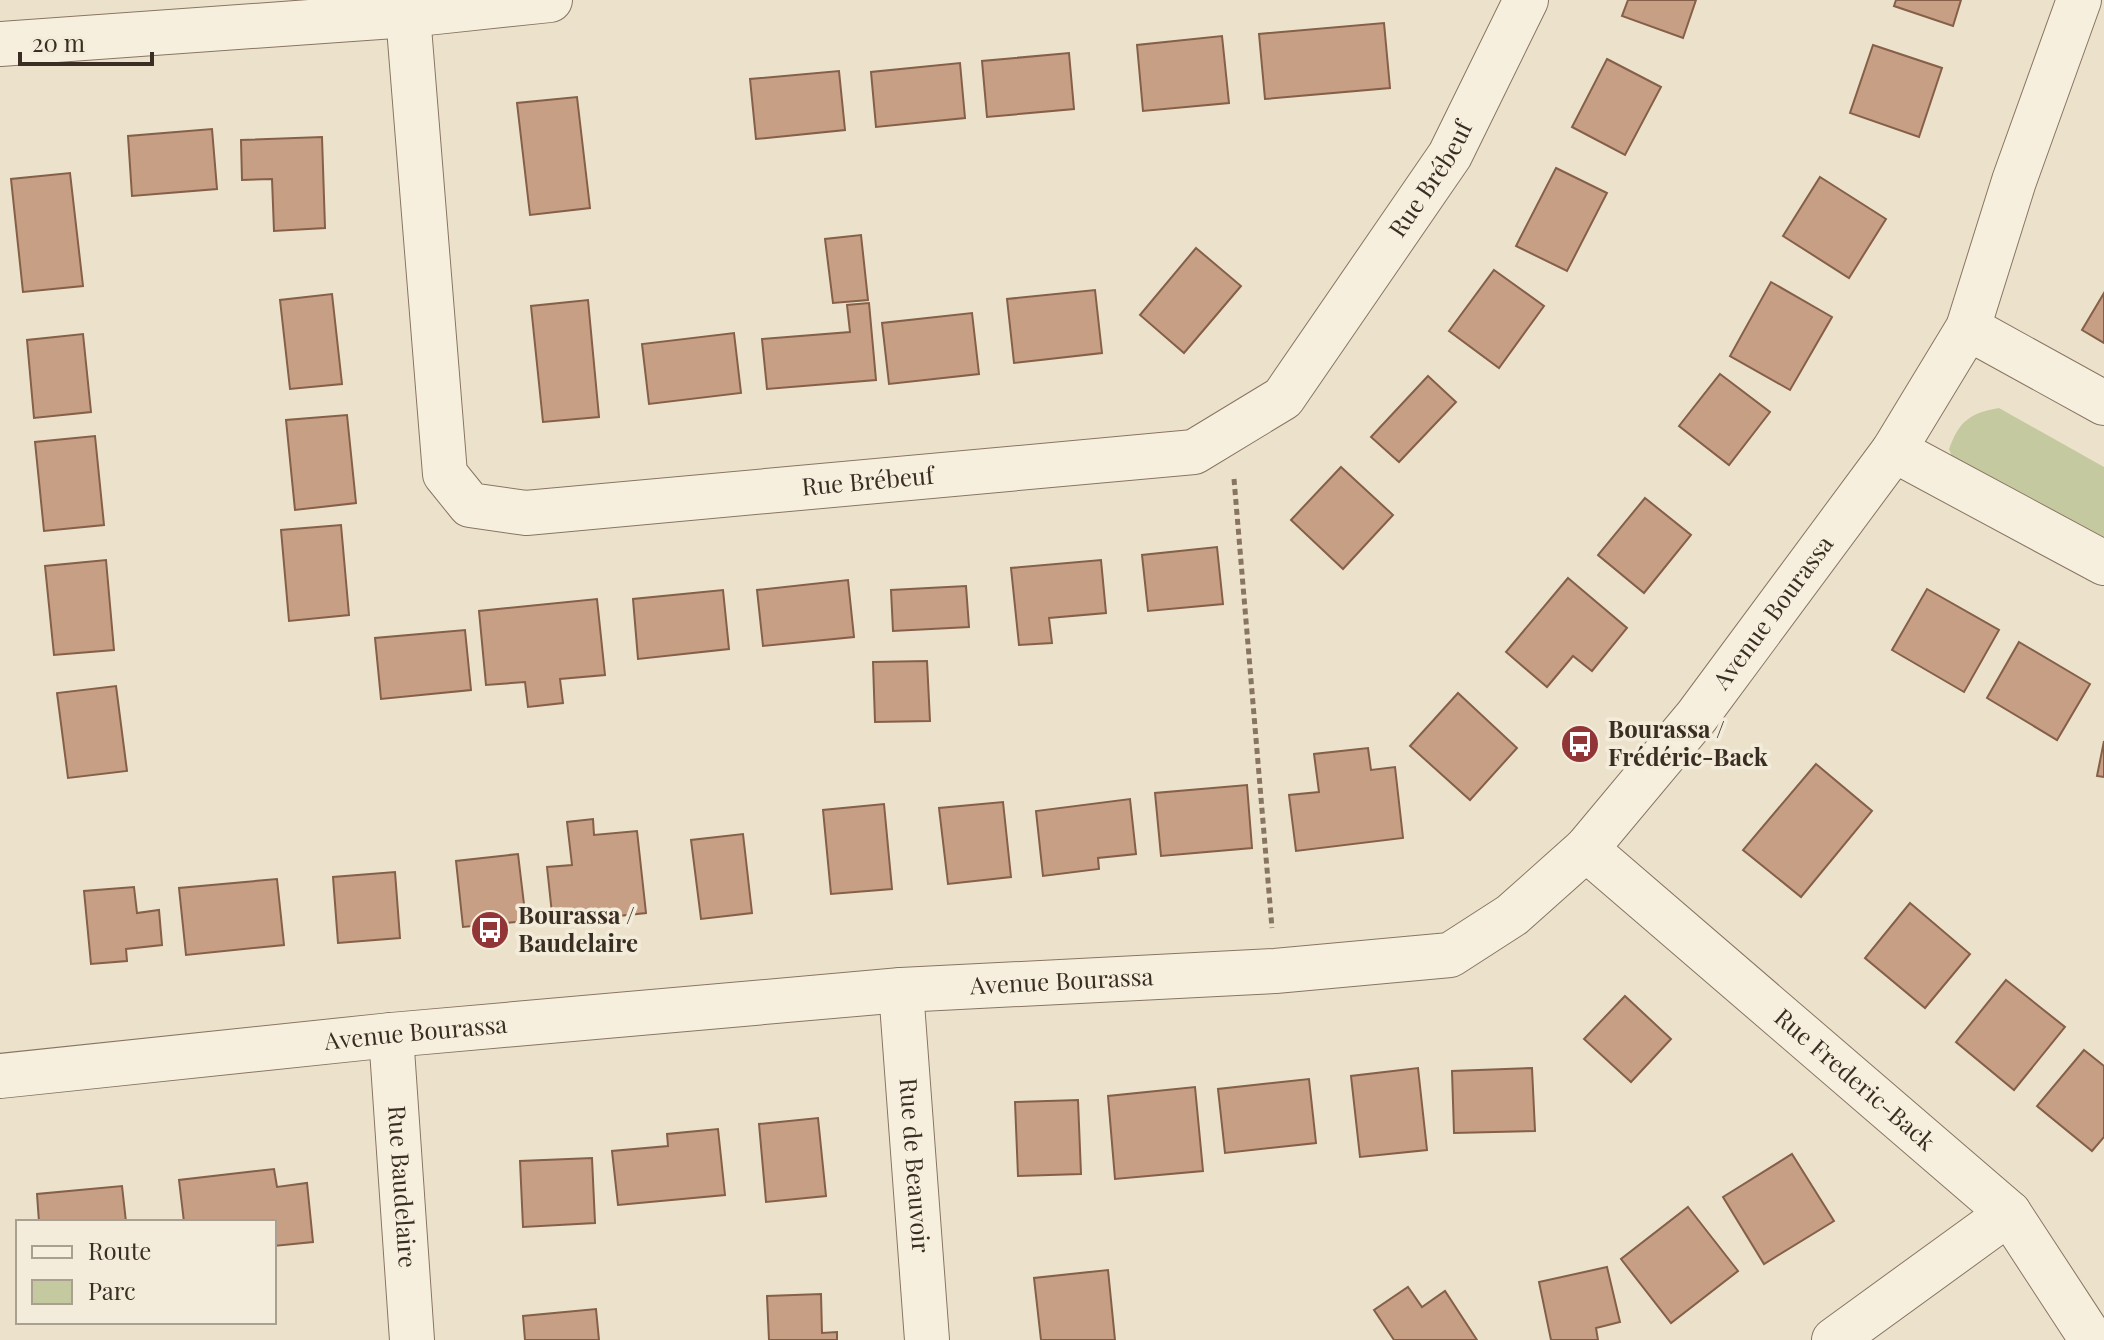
<svg xmlns="http://www.w3.org/2000/svg" width="2104" height="1340" viewBox="0 0 2104 1340" font-family="'Playfair Display',serif">
	<style>
		.green { fill: #c5c9a0 }
		.building { fill: #c79f85; stroke: #855f48; stroke-width: 2 }
		.lines { fill: none; stroke-linecap: round; stroke-linejoin: round }
		.minor-casing { stroke: #887561; stroke-width: 46 }
		.path { stroke: #887561; stroke-width: 5; stroke-dasharray: 6 4; stroke-linecap: butt }
		.minor { stroke: #f7efde; stroke-width: 44 }
		.labels { text-anchor: middle; stroke-width: 7; stroke-linejoin: round; paint-order: stroke }
		.street-label { font-size: 24px; fill: #3a2d23; stroke: #f4ecda }
		.poi-label { font-size: 24px; font-weight: bold; fill: #3a2d23; stroke: #f4ecda; text-anchor: start }
	</style>
	<rect width="100%" height="100%" fill="#ece2cb"/>
	<path class="green" d="M1999,408L2104,467V563L1959,475L1949,449C1959,421 1970,413 1999,408Z"/>
	<g class="building">
		<polygon points="1628,0 1696,0 1683,38 1622,16"/>
		<polygon points="1896,0 1961,0 1953,26 1894,6"/>
		<polygon points="1384,23 1390,88 1265,99 1259,34"/>
		<polygon points="1222,36 1229,103 1143,111 1137,45"/>
		<polygon points="1873,45 1942,68 1919,137 1850,113"/>
		<polygon points="1069,53 1074,109 987,117 982,61"/>
		<polygon points="1607,59 1661,87 1625,155 1572,127"/>
		<polygon points="960,63 965,118 876,127 871,72"/>
		<polygon points="839,71 845,130 756,139 750,79"/>
		<polygon points="577,97 590,208 530,215 517,103"/>
		<polygon points="212,129 217,189 132,196 128,136"/>
		<polygon points="322,137 325,228 274,231 272,179 242,180 241,140"/>
		<polygon points="1556,168 1607,193 1567,271 1516,246"/>
		<polygon points="70,173 83,286 23,292 11,179"/>
		<polygon points="1820,177 1886,219 1849,278 1783,236"/>
		<polygon points="861,235 868,300 833,303 825,239"/>
		<polygon points="1196,248 1241,286 1184,353 1140,315"/>
		<polygon points="1494,270 1544,306 1499,368 1449,331"/>
		<polygon points="1771,282 1832,317 1790,390 1730,356"/>
		<polygon points="1095,290 1102,353 1014,363 1007,299"/>
		<polygon points="2104,293 2104,343 2082,330"/>
		<polygon points="332,294 342,384 290,389 280,300"/>
		<polygon points="588,300 599,417 543,422 531,306"/>
		<polygon points="869,303 876,380 767,389 762,339 850,332 847,305"/>
		<polygon points="972,313 979,374 889,384 882,323"/>
		<polygon points="734,333 741,393 649,404 642,344"/>
		<polygon points="83,334 91,412 34,418 27,340"/>
		<polygon points="1720,374 1770,412 1729,465 1679,426"/>
		<polygon points="1428,376 1456,402 1399,462 1371,437"/>
		<polygon points="347,415 356,503 295,510 286,420"/>
		<polygon points="95,436 104,525 44,531 35,442"/>
		<polygon points="1341,467 1393,515 1343,569 1291,520"/>
		<polygon points="1645,498 1691,535 1644,593 1598,555"/>
		<polygon points="341,525 349,615 289,621 281,530"/>
		<polygon points="1217,547 1223,604 1148,611 1142,555"/>
		<polygon points="106,560 114,650 54,655 45,566"/>
		<polygon points="1101,560 1106,613 1049,618 1052,643 1019,645 1011,568"/>
		<polygon points="1568,578 1627,628 1592,671 1573,656 1547,687 1506,652"/>
		<polygon points="848,580 854,637 763,646 757,590"/>
		<polygon points="966,586 969,627 893,631 891,590"/>
		<polygon points="1927,589 1999,630 1964,692 1892,650"/>
		<polygon points="723,590 729,649 638,659 633,599"/>
		<polygon points="597,599 605,675 560,679 563,703 528,707 525,682 486,685 479,611"/>
		<polygon points="465,630 471,690 381,699 375,638"/>
		<polygon points="2019,642 2090,684 2057,740 1987,698"/>
		<polygon points="927,661 930,721 875,722 873,662"/>
		<polygon points="116,686 127,771 68,778 57,693"/>
		<polygon points="1458,693 1517,748 1470,800 1410,746"/>
		<polygon points="2104,741 2104,777 2097,776"/>
		<polygon points="1368,748 1371,770 1395,767 1403,838 1296,851 1289,795 1319,792 1314,754"/>
		<polygon points="1816,764 1872,811 1801,897 1743,850"/>
		<polygon points="1247,785 1252,848 1161,856 1155,793"/>
		<polygon points="1130,799 1136,854 1098,858 1099,869 1043,876 1036,811"/>
		<polygon points="1003,802 1011,877 948,884 939,808"/>
		<polygon points="884,804 892,889 831,894 823,810"/>
		<polygon points="593,819 594,835 637,831 646,913 553,923 547,867 572,865 567,822"/>
		<polygon points="743,834 752,913 701,919 691,840"/>
		<polygon points="518,854 526,921 463,927 456,861"/>
		<polygon points="395,872 400,938 338,943 333,877"/>
		<polygon points="277,879 284,945 186,955 179,888"/>
		<polygon points="134,887 137,913 159,910 162,945 126,949 127,961 91,964 84,891"/>
		<polygon points="1910,903 1970,954 1925,1008 1865,958"/>
		<polygon points="2006,980 2065,1027 2014,1090 1956,1042"/>
		<polygon points="1625,996 1671,1039 1631,1082 1584,1039"/>
		<polygon points="2084,1050 2104,1066 2104,1137 2092,1151 2037,1106"/>
		<polygon points="1418,1068 1427,1150 1360,1157 1351,1076"/>
		<polygon points="1532,1068 1535,1131 1454,1133 1452,1071"/>
		<polygon points="1309,1079 1316,1143 1225,1153 1218,1089"/>
		<polygon points="1195,1087 1203,1171 1115,1179 1108,1096"/>
		<polygon points="1078,1100 1081,1174 1018,1176 1015,1102"/>
		<polygon points="818,1118 826,1196 766,1202 759,1124"/>
		<polygon points="718,1129 725,1195 618,1205 612,1151 668,1146 667,1134"/>
		<polygon points="1792,1154 1834,1221 1764,1264 1723,1197"/>
		<polygon points="592,1158 595,1223 523,1227 520,1161"/>
		<polygon points="274,1169 277,1187 307,1183 313,1242 274,1246 274,1222 184,1222 179,1180"/>
		<polygon points="122,1186 126,1222 39,1222 37,1194"/>
		<polygon points="1688,1207 1738,1271 1671,1323 1621,1259"/>
		<polygon points="1607,1267 1620,1322 1596,1328 1598,1340 1551,1340 1539,1282"/>
		<polygon points="1108,1270 1115,1340 1041,1340 1034,1278"/>
		<polygon points="1408,1287 1422,1307 1445,1291 1477,1340 1394,1340 1374,1310"/>
		<polygon points="821,1294 822,1333 837,1332 837,1340 769,1340 767,1296"/>
		<polygon points="596,1309 599,1340 525,1340 523,1316"/>
	</g>
	<g class="lines">
		<defs>
			<g id="minor">
				<path id="s1" d="M408,15L445,474L470,505L526,513L1194,452L1283,398L1450,155L1526,0"/>
				<polyline points="0,44 408,15 550,0"/>
				<polyline points="1968,328 2104,403"/>
				<polyline points="1894,450 2104,563"/>
				<path id="s2" d="M1586,849L2009,1213L2092,1340"/>
				<path id="s3" d="M901,990L927,1340"/>
				<path id="s4" d="M391,1035L412,1340"/>
				<path id="s5" d="M0,1076L391,1035L901,990L1275,971L1450,955L1512,915L1586,849L1697,716L1894,450L1968,328L2014,181L2079,0"/>
				<polyline points="1834,1340 2009,1213"/>
			</g>
		</defs>
		<use href="#minor" class="minor-casing"/>
		<polyline class="path" points="1234,479 1272,928"/>
		<use href="#minor" class="minor"/>
	</g>
	<defs>
		<symbol id="bus-disc" viewBox="-11 -11 22 22"><circle r="9.5" fill="#923537" stroke="#f4ecda"/><path d="M-5-6H5V4H4V6H2V4H-2V6H-4V4H-5ZM-3.5-4V0h7V-4ZM-3.5 1.2v1.5H-2V1.2ZM2 1.2v1.5H3.5V1.2Z" fill="#fff"/></symbol>
	</defs>
	<g fill-rule="evenodd">
		<use href="#bus-disc" x="1558" y="722" width="44" height="44"/>
		<use href="#bus-disc" x="468" y="908" width="44" height="44"/>
	</g>
	<g class="labels">
		<g class="street-label">
			<text dy="8" stroke="none"><textPath href="#s1" startOffset="1596">Rue Brébeuf</textPath></text>
			<text dy="8" stroke="none"><textPath href="#s1" startOffset="900">Rue Brébeuf</textPath></text>
			<text dy="8" stroke="none"><textPath href="#s5" startOffset="1930">Avenue Bourassa</textPath></text>
			<text dy="8" stroke="none"><textPath href="#s5" startOffset="1066">Avenue Bourassa</textPath></text>
			<text dy="8" stroke="none"><textPath href="#s5" startOffset="418">Avenue Bourassa</textPath></text>
			<text dy="8" stroke="none"><textPath href="#s2" startOffset="354">Rue Frederic-Back</textPath></text>
			<text dy="8" stroke="none"><textPath href="#s3" startOffset="176">Rue de Beauvoir</textPath></text>
			<text dy="8" stroke="none"><textPath href="#s4" startOffset="152">Rue Baudelaire</textPath></text>
		</g>
		<g class="poi-label">
			<text x="1608" y="738">Bourassa /<tspan x="1608" dy="28">Frédéric-Back</tspan></text>
			<text x="518" y="924">Bourassa /<tspan x="518" dy="28">Baudelaire</tspan></text>
		</g>
	</g>
	<rect x="16" y="1220" width="260" height="104" fill="#f4ecda" stroke="#aaa091" stroke-width="2"/>
	<rect x="32" y="1246" width="40" height="12" fill="#f7efde" stroke="#aaa091" stroke-width="2"/>
	<text x="88" y="1260" font-size="24" fill="#3a2d23">Route</text>
	<rect x="32" y="1280" width="40" height="24" fill="#c5c9a0" stroke="#aaa091" stroke-width="2"/>
	<text x="88" y="1300" font-size="24" fill="#3a2d23">Parc</text>
	<path d="M20 52v12h132v-12" fill="none" stroke="#3a2d23" stroke-width="4"/>
	<text x="32" y="52" font-size="24" fill="#3a2d23" stroke="#f4ecda" stroke-width="6" paint-order="stroke">20 m</text>
</svg>
